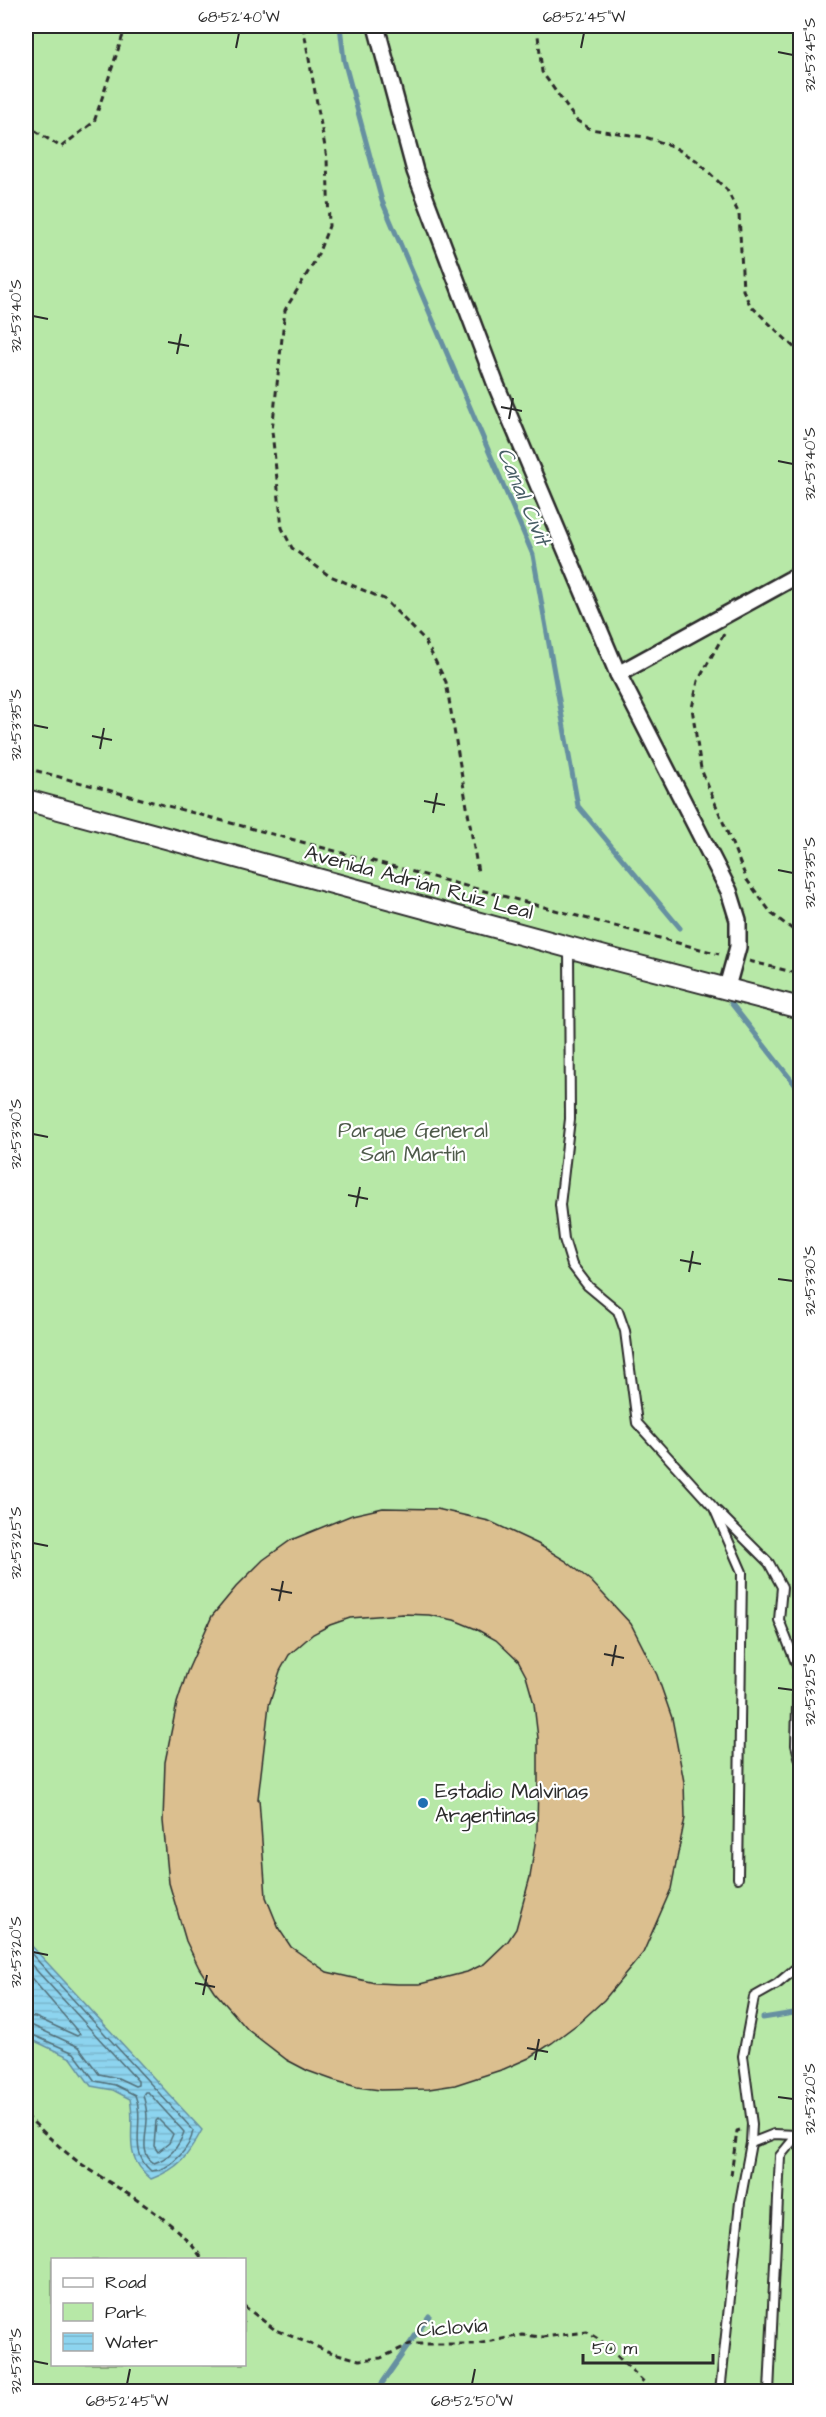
<svg xmlns="http://www.w3.org/2000/svg" width="826" height="2417" viewBox="0 0 826 2417" font-family="'Architects Daughter',sans-serif">
	<style>
		.green { fill: #b7e8a7; stroke: #718a69; stroke-width: 1.5; fill-rule: evenodd }
		.water { fill: url(#water-rules); stroke: #6690a1; stroke-width: 1.5 }
		.lines { fill: none; stroke-linecap: round; stroke-linejoin: round }
		.shore { stroke: #526f79; stroke-width: 1.5 }
		.stream { stroke: #6690a1; stroke-width: 5 }
		.building { fill: #dbbf8f; stroke: #2b2b2b; stroke-width: 1.5; fill-rule: evenodd }
		.service-casing { stroke: #2b2b2b; stroke-width: 12 }
		.minor-casing { stroke: #2b2b2b; stroke-width: 20 }
		.tertiary-casing { stroke: #2b2b2b; stroke-width: 24 }
		.path { stroke: #2b2b2b; stroke-width: 3; stroke-dasharray: 6 4.5; stroke-linecap: butt }
		.service { stroke: #fff; stroke-width: 8 }
		.minor { stroke: #fff; stroke-width: 15 }
		.tertiary { stroke: #fff; stroke-width: 20 }
		.ticks { fill: none; stroke: #2b2b2b; stroke-width: 2 }
		.poi-dot { fill: #1f6fb2; stroke: #fff; stroke-width: 2 }
		.labels { text-anchor: middle; stroke-width: 4.5; stroke-linejoin: round; paint-order: stroke }
		.street-label { font-size: 21px; fill: #2b2b2b; stroke: #fff }
		.park-label { font-size: 21px; fill: #4e5a4a; stroke: #fff }
		.poi-label { font-size: 21px; fill: #2b2b2b; stroke: #fff; text-anchor: start }
		.water-label { font-size: 22px; font-style: italic; fill: #485e66; stroke: #fff }
		.neatline { fill: none; stroke: #2b2b2b; stroke-width: 2 }
		.ticks-label { font-size: 15px; text-anchor: middle; fill: #2b2b2b }
	</style>
	<defs>
		<pattern id="water-rules" width="6" height="5" patternUnits="userSpaceOnUse" patternTransform="scale(1.5)"><rect width="6" height="5" fill="#8dd4ef"/><path d="M0 2.5h6" fill="none" stroke="#7ab6cd"/></pattern>
	</defs>
	<rect width="100%" height="100%" fill="#f4ecdd"/>
	<filter id="ink" filterUnits="userSpaceOnUse"><feTurbulence type="fractalNoise" baseFrequency=".0167" numOctaves="2"/><feDisplacementMap in="SourceGraphic" scale="12" xChannelSelector="R" yChannelSelector="G"/><feConvolveMatrix kernelMatrix="1 2 1 2 8 2 1 2 1" color-interpolation-filters="sRGB"/></filter>
	<g filter="url(#ink)">
		<path class="green" d="M26,26H800V2391L26,2392ZM52,2260H244V2364H52Z"/>
		<path class="water" d="M28,1942L202,2130C187,2157 180,2168 151,2179C120,2153 137,2133 130,2099L113,2090L91,2086L71,2058L26,2037V1943Z"/>
		<g class="lines">
			<g class="shore">
				<path d="M26,1948L193,2130C191,2148 170,2171 151,2171C127,2151 146,2121 135,2095L115,2085L95,2081L74,2053L26,2032"/>
				<polyline points="26,1959 138,2081 138,2085 135,2086 118,2078 99,2074 79,2047 33,2026 26,2025"/>
				<polyline points="26,1972 80,2034 77,2036 35,2017 26,2016"/>
				<path d="M145,2092H148L184,2132C179,2147 169,2158 154,2163C139,2155 147,2133 147,2119C147,2111 145,2102 143,2095Z"/>
				<polygon points="158,2119 173,2134 169,2143 158,2152 154,2146 156,2121"/>
			</g>
			<g class="stream">
				<polyline points="340,26 344,60 382,201 533,555 578,806 680,928"/>
				<polyline points="731,1003 800,1091"/>
				<polyline points="763,2018 800,2012"/>
				<polyline points="376,2392 429,2316"/>
			</g>
		</g>
		<path class="building" d="M383,1508L437,1509L489,1521L538,1544L566,1561L591,1581L631,1624L657,1675L672,1718L684,1782L685,1818L671,1889L643,1953L604,2000L580,2022L552,2043L529,2058L504,2069L455,2085L429,2089L380,2090L357,2087L333,2080L308,2071L287,2060L248,2030L214,1991L199,1968L186,1941L169,1883L163,1821L165,1762L177,1703L187,1672L212,1616L236,1587L263,1560L291,1540L352,1515ZM403,1614L429,1615L454,1620L476,1629L496,1640L518,1661L526,1676L534,1704L538,1738V1781L537,1830L530,1877L516,1929L508,1941L484,1964L467,1972L420,1984H398L375,1983L327,1972L291,1947L279,1929L266,1897L259,1799H258L269,1705L280,1671L289,1655L313,1634L330,1625L350,1618Z"/>
		<g class="lines">
			<defs>
				<g id="service">
					<polyline points="569,949 570,1119 560,1205 564,1239 572,1265 588,1286 618,1311 625,1331 637,1423 714,1508 742,1572 738,1878"/>
					<polyline points="717,1511 769,1563 782,1587 779,1620 798,1668 796,1745 800,1760"/>
					<polyline points="751,2143 752,2124 743,2056 754,1997 777,1984 800,1965"/>
					<polyline points="720,2392 740,2202 751,2143 774,2134 796,2135 800,2147"/>
					<polyline points="769,2392 780,2156 799,2133"/>
				</g>
				<g id="minor">
					<polyline points="376,26 415,171 496,385 618,674 729,891 738,920 738,947 727,987"/>
					<polyline points="618,674 800,574"/>
				</g>
				<polyline id="tertiary" points="26,800 616,960 800,1008"/>
			</defs>
			<use href="#service" class="service-casing"/>
			<use href="#minor" class="minor-casing"/>
			<use href="#tertiary" class="tertiary-casing"/>
			<g class="path">
				<polyline points="303,26 327,158 329,226 316,259 285,310 272,431 282,528 292,548 328,575 384,599 424,639 446,682 478,872"/>
				<polyline points="537,26 542,72 576,120 590,129 645,137 672,146 696,160 727,190 739,214 743,290 750,305 800,353"/>
				<polyline points="26,125 61,147 94,122 126,26"/>
				<polyline points="800,450 796,469 800,480"/>
				<polyline points="724,634 698,681 692,708 701,769 747,880 772,914 800,935"/>
				<polyline points="26,768 719,954"/>
				<polyline points="749,961 800,974"/>
				<path d="M26,2115C42,2131 59,2147 77,2161C118,2190 175,2217 203,2260"/>
				<polyline points="731,2175 737,2131 740,2130"/>
				<polyline points="244,2306 274,2329 327,2351 359,2360 381,2358 410,2344 477,2344 522,2335 543,2337 587,2332 604,2343 654,2392"/>
			</g>
			<use href="#service" class="service"/>
			<use href="#minor" class="minor"/>
			<use href="#tertiary" class="tertiary"/>
		</g>
	</g>
	<path class="ticks" d="M236,48L239,33M581,48L584,33M778,52L793,55M33,316L48,319M168,342L189,346M177,354L181,334M501,407L522,411M509,419L513,398M778,461L793,464M33,725L48,728M92,736L112,740M100,749L104,728M424,801L445,805M433,813L437,793M778,870L793,873M33,1134L48,1137M348,1195L368,1199M356,1207L360,1187M680,1260L701,1264M689,1272L693,1251M778,1279L793,1281M33,1543L48,1546M271,1589L292,1593M279,1601L283,1581M604,1654L624,1658M612,1666L616,1645M778,1688L793,1690M33,1952L48,1955M195,1983L215,1987M203,1995L207,1975M527,2048L548,2052M535,2060L539,2039M778,2097L793,2099M33,2361L48,2364M127,2384L130,2369M472,2384L475,2369"/>
	<circle class="poi-dot" cx="423" cy="1803" r="6"/>
	<g class="labels">
		<g class="street-label">
			<text transform="translate(419 882) rotate(15)" y="7">Avenida Adrián Ruiz Leal</text>
			<text transform="translate(452 2327) rotate(-4)" y="7">Ciclovía</text>
		</g>
		<g class="park-label">
			<text x="413" y="1137">Parque General<tspan x="413" dy="24">San Martín</tspan></text>
		</g>
		<g class="poi-label">
			<text x="435" y="1798">Estadio Malvinas<tspan x="435" dy="24">Argentinas</tspan></text>
		</g>
		<g class="water-label">
			<text transform="translate(525 496) rotate(67)" y="8">Canal Civit</text>
		</g>
	</g>
	<rect width="826" height="2417" fill="none" stroke="#fff" stroke-width="66"/>
	<rect x="51" y="2258" width="195" height="108" fill="#ffffff" stroke="#aaaaaa" stroke-width="1.5"/>
	<rect x="63" y="2278" width="30" height="9" fill="#ffffff" stroke="#aaaaaa" stroke-width="1.5"/>
	<text x="105" y="2288" font-size="18" fill="#2b2b2b">Road</text>
	<rect x="63" y="2303" width="30" height="18" fill="#b7e8a7" stroke="#aaaaaa" stroke-width="1.5"/>
	<text x="105" y="2318" font-size="18" fill="#2b2b2b">Park</text>
	<rect x="63" y="2333" width="30" height="18" fill="url(#water-rules)" stroke="#aaaaaa" stroke-width="1.5"/>
	<text x="105" y="2348" font-size="18" fill="#2b2b2b">Water</text>
	<path d="M583 2354v9h130v-9" fill="none" stroke="#2b2b2b" stroke-width="3"/>
	<text x="592" y="2354" font-size="18" fill="#2b2b2b" stroke="#ffffff" stroke-width="4.5" paint-order="stroke">50 m</text>
	<rect x="33" y="33" width="760" height="2351" class="neatline"/>
	<g class="ticks-label">
		<text x="239" y="22">68°52'40"W</text>
		<text x="584" y="22">68°52'45"W</text>
		<text transform="translate(810 55) rotate(-90)" y="5">32°53'45"S</text>
		<text transform="translate(16 316) rotate(-90)" y="5">32°53'40"S</text>
		<text transform="translate(810 464) rotate(-90)" y="5">32°53'40"S</text>
		<text transform="translate(16 725) rotate(-90)" y="5">32°53'35"S</text>
		<text transform="translate(810 873) rotate(-90)" y="5">32°53'35"S</text>
		<text transform="translate(16 1134) rotate(-90)" y="5">32°53'30"S</text>
		<text transform="translate(810 1281) rotate(-90)" y="5">32°53'30"S</text>
		<text transform="translate(16 1543) rotate(-90)" y="5">32°53'25"S</text>
		<text transform="translate(810 1690) rotate(-90)" y="5">32°53'25"S</text>
		<text transform="translate(16 1952) rotate(-90)" y="5">32°53'20"S</text>
		<text transform="translate(810 2099) rotate(-90)" y="5">32°53'20"S</text>
		<text transform="translate(16 2361) rotate(-90)" y="5">32°53'15"S</text>
		<text x="127" y="2406">68°52'45"W</text>
		<text x="472" y="2406">68°52'50"W</text>
	</g>
</svg>
